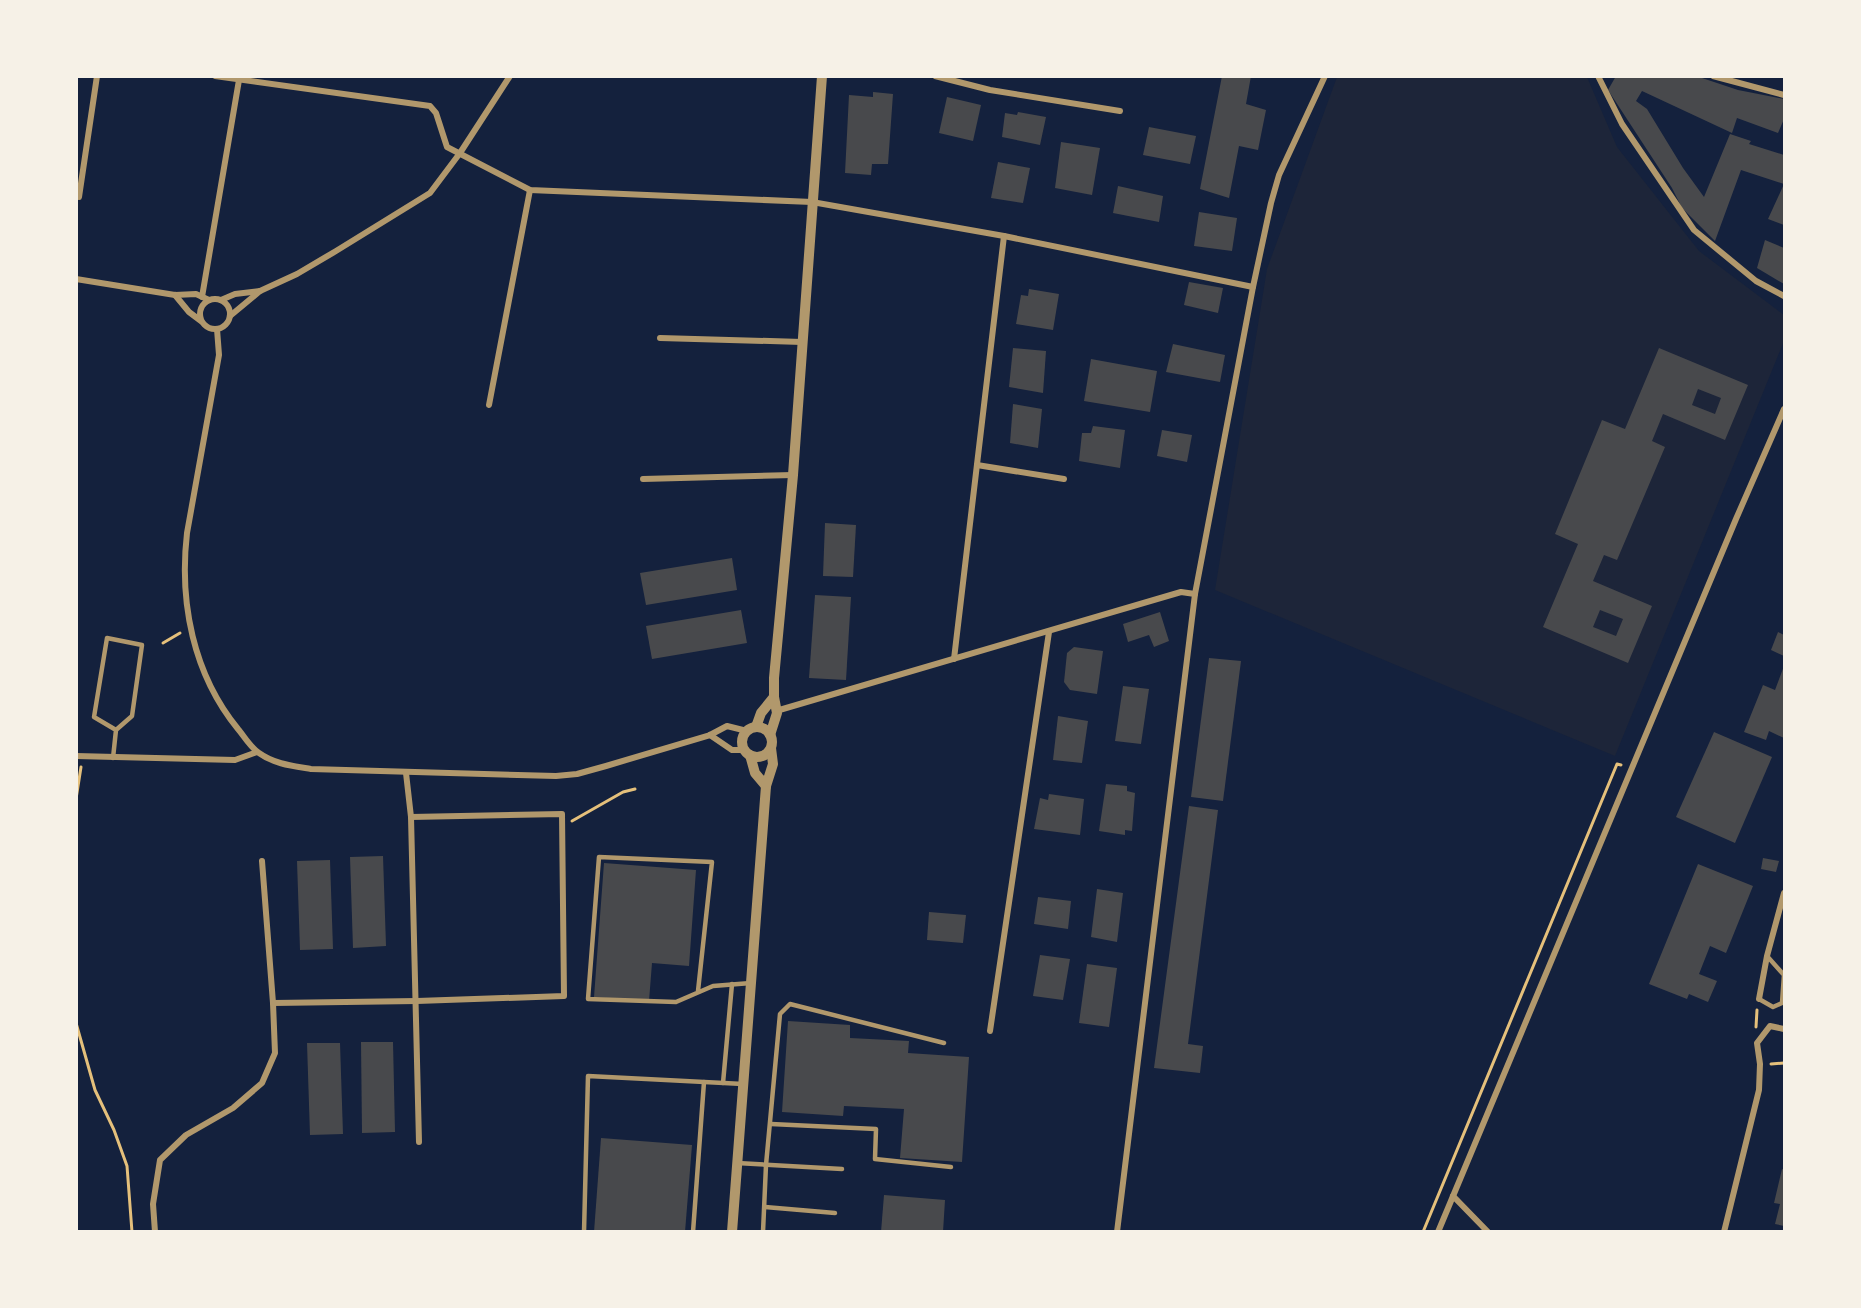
<svg xmlns="http://www.w3.org/2000/svg" width="1861" height="1308" viewBox="0 0 1861 1308" font-family="'Public Sans',sans-serif">
	<style>
		.green { fill: #1d2539 }
		.building { fill: #48494c; fill-rule: evenodd }
		.lines { fill: none; stroke-linecap: round; stroke-linejoin: round }
		.path { stroke: #e5c07b; stroke-width: 3 }
		.service { stroke: #b1986c; stroke-width: 4.5 }
		.minor { stroke: #b1986c; stroke-width: 6 }
		.tertiary { stroke: #b1986c; stroke-width: 10 }
	</style>
	<rect width="100%" height="100%" fill="#14213d"/>
	<polygon class="green" points="1337,77 1587,77 1617,147 1699,251 1784,315 1784,341 1615,756 1215,590 1267,269"/>
	<g class="building">
		<polygon points="1222,76 1251,76 1246,104 1266,110 1258,150 1239,146 1229,198 1200,189"/>
		<polygon points="1616,76 1696,76 1738,90 1784,99 1784,119 1778,133 1737,118 1732,133 1642,91 1636,101 1647,109 1683,168 1704,197 1730,134 1751,141 1749,144 1784,155 1784,225 1768,219 1784,184 1741,170 1715,241 1682,208 1672,188 1608,90"/>
		<polygon points="873,92 893,94 888,164 872,164 871,175 845,173 849,95 873,97"/>
		<polygon points="947,97 981,105 973,141 939,133"/>
		<polygon points="1018,112 1046,117 1040,145 1002,137 1005,113 1017,115"/>
		<polygon points="1149,127 1196,136 1190,164 1143,155"/>
		<polygon points="1061,142 1100,148 1092,195 1055,188"/>
		<polygon points="998,162 1030,168 1023,203 991,198"/>
		<polygon points="1118,186 1163,196 1159,222 1113,213"/>
		<polygon points="1199,212 1237,218 1232,251 1194,246"/>
		<polygon points="1765,240 1784,248 1784,284 1757,268"/>
		<polygon points="1189,282 1223,288 1218,313 1184,305"/>
		<polygon points="1029,289 1059,294 1053,330 1016,324 1021,295 1028,296"/>
		<polygon points="1173,344 1225,355 1220,382 1166,372"/>
		<polygon points="1013,348 1046,351 1043,393 1009,387"/>
		<path d="M1659,348L1748,385L1725,440L1663,414L1652,441L1665,447L1617,560L1604,555L1593,581L1652,606L1628,663L1543,627L1578,544L1555,534L1602,420L1625,429ZM1698,389L1721,398L1715,414L1692,405ZM1600,610L1623,619L1616,636L1593,627Z"/>
		<polygon points="1091,359 1157,371 1150,412 1084,401"/>
		<polygon points="1013,404 1042,409 1038,448 1010,443"/>
		<polygon points="1093,426 1125,430 1120,468 1079,461 1082,433 1091,433"/>
		<polygon points="1162,430 1192,435 1187,462 1157,456"/>
		<polygon points="825,523 856,525 853,577 823,576"/>
		<polygon points="732,558 737,590 646,605 640,573"/>
		<polygon points="815,595 851,597 846,680 809,678"/>
		<polygon points="741,610 747,643 652,659 646,626"/>
		<polygon points="1160,612 1169,641 1154,647 1149,635 1128,642 1123,624"/>
		<polygon points="1778,632 1784,635 1784,656 1771,650"/>
		<polygon points="1074,647 1103,651 1097,694 1070,690 1064,682 1067,653"/>
		<polygon points="1209,658 1241,661 1223,801 1191,797"/>
		<polygon points="1784,666 1784,738 1769,731 1766,740 1744,732 1763,685 1775,690"/>
		<polygon points="1123,686 1149,689 1141,744 1115,741"/>
		<polygon points="1058,716 1088,721 1082,763 1053,760"/>
		<polygon points="1714,732 1772,757 1735,843 1676,817"/>
		<polygon points="1106,784 1127,786 1127,791 1135,793 1132,831 1125,830 1125,835 1099,831"/>
		<polygon points="1049,794 1084,799 1080,835 1034,829 1040,798 1048,800"/>
		<polygon points="1189,806 1218,810 1188,1044 1203,1046 1200,1073 1154,1068"/>
		<polygon points="383,856 386,946 353,948 350,857"/>
		<polygon points="1763,858 1779,861 1776,872 1761,869"/>
		<polygon points="330,860 333,949 300,950 297,861"/>
		<polygon points="604,863 696,870 689,966 652,963 649,1001 594,997"/>
		<polygon points="1698,864 1753,886 1726,953 1710,946 1699,974 1717,981 1708,1002 1689,994 1687,999 1649,984"/>
		<polygon points="1097,889 1123,893 1117,942 1091,937"/>
		<polygon points="1038,897 1071,901 1068,929 1034,924"/>
		<polygon points="929,912 966,915 963,943 927,940"/>
		<polygon points="1040,955 1070,959 1063,1000 1033,996"/>
		<polygon points="1087,964 1117,968 1109,1027 1079,1023"/>
		<polygon points="788,1021 850,1025 850,1038 909,1041 908,1053 969,1057 962,1162 900,1158 904,1109 844,1106 843,1116 782,1112"/>
		<polygon points="361,1042 393,1042 395,1132 362,1133"/>
		<polygon points="307,1043 340,1043 343,1134 310,1135"/>
		<polygon points="601,1138 692,1145 685,1232 594,1232"/>
		<polygon points="1782,1169 1784,1170 1784,1226 1775,1224 1780,1204 1774,1203"/>
		<polygon points="884,1195 945,1200 943,1232 881,1232"/>
	</g>
	<g class="lines">
		<g class="path">
			<polyline points="163,643 180,633"/>
			<polyline points="76,799 81,767"/>
			<polyline points="572,821 623,792 635,789"/>
			<polyline points="76,1023 95,1090 114,1130 127,1166 132,1232"/>
			<polyline points="1756,1027 1757,1010"/>
			<polyline points="1771,1064 1784,1063"/>
			<polyline points="1423,1232 1617,764 1621,765"/>
		</g>
		<g class="service">
			<polyline points="113,758 116,730 132,716 142,645 107,638 94,717 116,730"/>
			<polyline points="698,991 712,862 599,857 588,999 676,1002 713,986 751,983"/>
			<polyline points="1759,999 1773,1007 1782,1003 1784,975 1767,956"/>
			<polyline points="723,1083 732,984"/>
			<polyline points="771,1124 876,1129 875,1159 951,1167"/>
			<polyline points="737,1163 842,1169"/>
			<polyline points="765,1207 835,1213"/>
			<polyline points="584,1232 588,1076 743,1084"/>
			<polyline points="693,1232 704,1082"/>
			<polyline points="763,1232 766,1165 780,1014 790,1004 944,1043"/>
		</g>
		<g class="minor">
			<polyline points="215,76 430,106 436,113 447,147 530,190 812,202 1004,236 1253,287"/>
			<polyline points="935,76 990,90 1120,111"/>
			<polyline points="1598,76 1622,124 1694,230 1756,281 1784,296"/>
			<polyline points="1713,76 1784,95"/>
			<polyline points="79,197 97,76"/>
			<polyline points="76,279 175,295 196,294 209,300"/>
			<polyline points="175,295 189,312 201,321"/>
			<polyline points="202,297 239,80"/>
			<circle cx="215" cy="314" r="15"/>
			<polyline points="221,300 235,294 260,291"/>
			<polyline points="230,316 260,291 297,274 336,251 430,193 460,153 510,76"/>
			<path d="M217,329L219,355L187,533C179,602 193,674 238,729C244,736 250,747 259,753C274,764 293,766 311,769L556,776L577,774L606,766L710,735L727,726L747,731"/>
			<polyline points="660,338 802,342"/>
			<polyline points="489,405 530,190"/>
			<polyline points="977,465 1064,479"/>
			<polyline points="643,479 793,475"/>
			<polyline points="954,659 1004,236"/>
			<polyline points="776,711 1181,592 1195,594"/>
			<polyline points="710,735 732,750 744,750"/>
			<polyline points="76,756 235,760 257,752"/>
			<polyline points="406,773 411,817 419,1142"/>
			<polyline points="1759,999 1767,956 1784,893"/>
			<polyline points="273,1003 417,1001 564,996 562,814 411,817"/>
			<polyline points="990,1031 1049,632"/>
			<polyline points="1453,1196 1488,1232"/>
			<polyline points="155,1232 153,1204 160,1160 186,1135 233,1108 262,1083 275,1053 273,1003 262,861"/>
			<polyline points="1117,1232 1195,594 1253,287 1271,203 1279,175 1325,76"/>
			<polyline points="1438,1232 1736,519 1784,409"/>
			<polyline points="1724,1232 1759,1090 1760,1064 1757,1043 1770,1026 1784,1029"/>
		</g>
		<g class="tertiary">
			<circle cx="757" cy="742" r="15"/>
			<polyline points="756,727 761,713 774,697"/>
			<polyline points="770,735 777,713 774,697 774,678 793,475 822,76"/>
			<polyline points="750,755 755,773 766,786"/>
			<polyline points="732,1232 766,786 773,764 771,748"/>
		</g>
	</g>
	<rect width="1861" height="1308" fill="none" stroke="#f6f1e7" stroke-width="156"/>
</svg>
